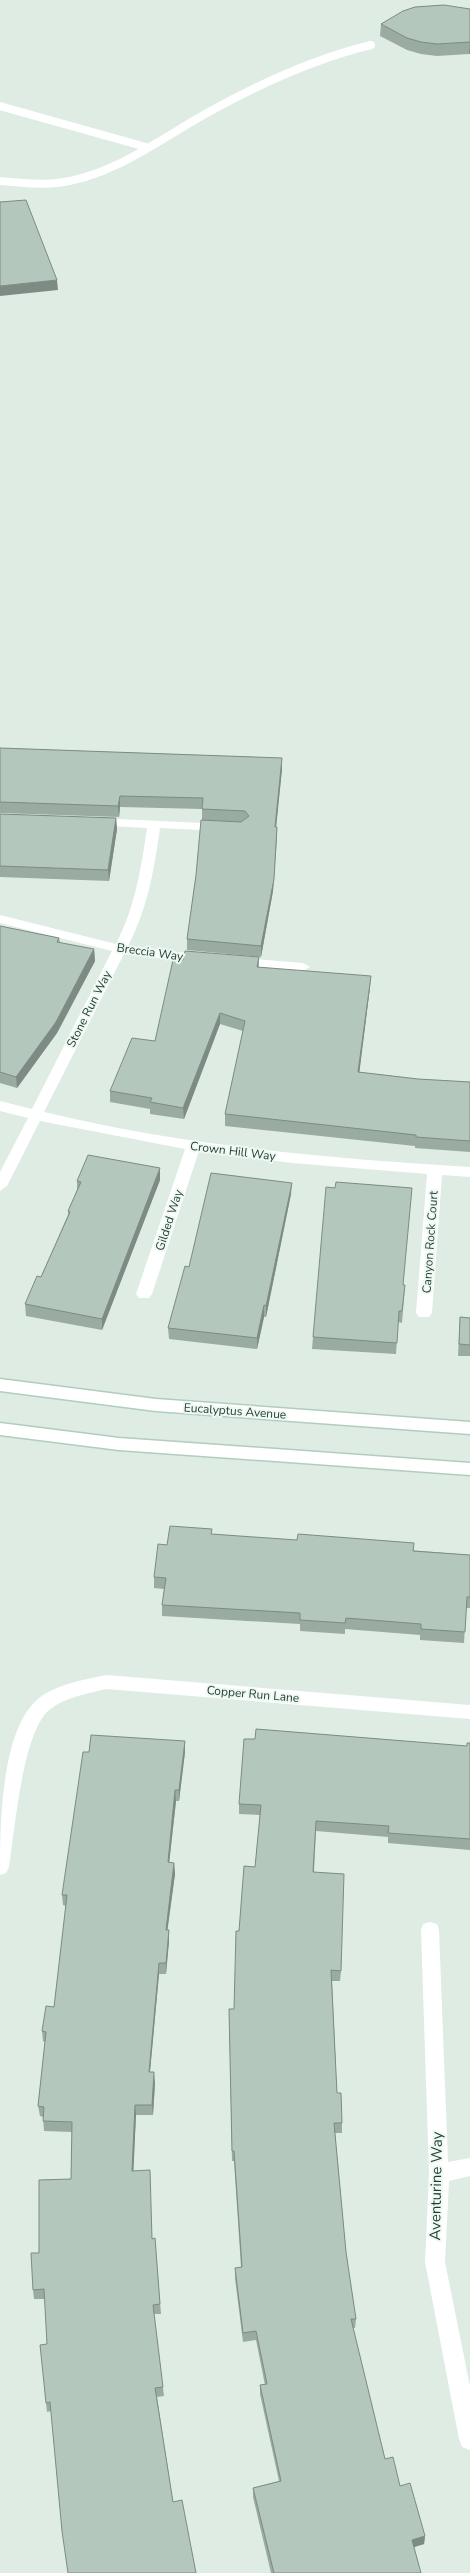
<svg xmlns="http://www.w3.org/2000/svg" width="470" height="2573" viewBox="0 0 470 2573" font-family="'Nunito Sans',sans-serif">
	<style>
		.lines { fill: none; stroke-linecap: round; stroke-linejoin: round }
		.secondary-casing { stroke: #b0cdbe; stroke-width: 3 }
		.lane { stroke: #fff; stroke-width: 8 }
		.street { fill: #fff; fill-rule: evenodd }
		.secondary { fill: #fff; fill-rule: evenodd }
		.wall { fill: #9aaba2 }
		.shaded-wall { fill: #7d8b84 }
		.building { fill: #b3c7bc; stroke: #7d8b84 }
		.labels { text-anchor: middle; stroke-width: 4; stroke-linejoin: round; paint-order: stroke }
		.street-label { font-size: 12px; fill: #1e3d30; stroke: #eff8f2 }
		.near-street-label { font-size: 15px; fill: #1e3d30; stroke: #eff8f2 }
	</style>
	<rect width="100%" height="100%" fill="#deece4"/>
	<g class="lines">
		<defs>
			<g id="secondary">
				<polygon points="0,1379 156,1399 470,1422 470,1434 156,1411 0,1391"/>
				<polygon points="0,1423 119,1438 470,1463 470,1475 119,1450 0,1435"/>
			</g>
		</defs>
		<use href="#secondary" class="secondary-casing"/>
		<g class="lane">
			<polyline points="0,106 146,147"/>
			<path d="M0,181C19,183 37,185 57,183C112,177 160,139 207,113C259,84 313,59 371,45"/>
		</g>
		<g class="street">
			<path d="M96,818L225,824L227,827L221,831L160,828C154,871 148,907 128,946L204,955L211,959L204,963L124,954L44,1112C184,1146 327,1158 470,1167V1177L442,1175L432,1313L429,1317H419L416,1313L427,1174L292,1163L199,1151L152,1294L149,1298H139L136,1294L185,1149L40,1121L7,1186L0,1191V1172L28,1118L0,1111V1101L32,1109L112,951L0,923V915L116,944C135,907 141,869 147,828L92,825L90,822L92,819Z"/>
			<polygon points="240,958 303,963 310,967 303,971 235,965 233,962"/>
			<path d="M106,1675L470,1705V1719L106,1689C87,1694 65,1697 49,1710C22,1734 15,1830 9,1867L6,1873L0,1875C0,1829 0,1731 38,1699C56,1684 84,1680 106,1675Z"/>
			<polygon points="430,1922 437,1924 439,1930 448,2162 470,2158 470,2176 449,2181 445,2262 470,2386 470,2450 462,2447 459,2439 425,2262 429,2174 421,1930 423,1924"/>
		</g>
		<use href="#secondary" class="secondary"/>
	</g>
	<g class="wall">
		<polygon points="470,9 470,54 469,54 437,56 421,54 407,50 380,36 381,24"/>
		<polygon points="0,748 282,758 282,769 276,827 277,827 277,838 273,891 261,957 187,950 187,939 196,875 202,820 202,809 120,807 119,817 0,813"/>
		<polygon points="0,814 116,818 117,829 109,881 0,877"/>
		<polygon points="0,926 59,938 60,943 94,949 95,961 57,1033 17,1088 0,1083"/>
		<polygon points="259,957 259,967 370,987 359,1072 418,1079 470,1082 470,1152 415,1148 415,1146 225,1126 225,1114 243,1031 220,1024 184,1119 150,1114 150,1109 110,1102 110,1091 155,1041 183,960"/>
		<polygon points="160,1180 102,1330 26,1316 25,1304 41,1277 68,1215 68,1211 77,1190 77,1181"/>
		<polygon points="291,1194 266,1317 264,1317 257,1349 169,1339 168,1328 189,1267"/>
		<polygon points="403,1285 405,1285 402,1323 398,1322 396,1354 312,1349 313,1337"/>
		<polygon points="460,1317 470,1318 470,1356 458,1356"/>
		<polygon points="212,1534 470,1555 470,1608 466,1608 464,1643 420,1640 420,1635 345,1629 345,1634 300,1631 300,1624 162,1616 162,1605 164,1589 154,1588 154,1577 167,1545"/>
		<polygon points="185,1741 185,1752 179,1801 176,1801 169,1863 174,1863 175,1874 167,1930 169,1930 169,1941 166,1974 159,1974 150,2072 155,2083 153,2115 136,2115 133,2171 152,2239 155,2238 161,2314 154,2314 164,2396 157,2397 173,2502 196,2573 51,2411 47,2412 46,2403 47,2344 45,2299 34,2299 33,2290 39,2253 71,2179 72,2132 44,2131 43,2117 40,2116 38,2106 45,2042 43,2041 42,2031 54,2007 66,1906 63,1905 62,1895 89,1752"/>
		<polygon points="470,1743 470,1850 388,1843 388,1837 316,1831 314,1872 341,1971 340,1981 332,1981 337,2093 342,2123 342,2133 335,2133 346,2252 356,2319 355,2328 353,2328 385,2459 400,2486 425,2536 424,2544 414,2547 421,2573 271,2573 253,2497 253,2488 279,2481 260,2394 260,2385 265,2385 256,2340 243,2342 235,2278 235,2268 241,2267 234,2161 232,2161 229,2009 234,2009 239,1931 255,1867 260,1815 239,1814 239,1804 467,1746"/>
	</g>
	<g class="shaded-wall">
		<polygon points="469,42 470,54 469,54"/>
		<polygon points="57,280 58,290 0,296 0,286"/>
		<polygon points="282,758 282,769 275,838 275,827"/>
		<polygon points="120,796 120,807 119,817 118,806"/>
		<polygon points="116,818 117,829 109,881 108,870"/>
		<polygon points="277,827 273,891 261,957 261,946"/>
		<polygon points="94,949 95,961 57,1033 17,1088 16,1077"/>
		<polygon points="371,976 370,987 358,1084 358,1072"/>
		<polygon points="220,1013 220,1024 184,1119 183,1108"/>
		<polygon points="160,1168 160,1180 102,1330 102,1319"/>
		<polygon points="292,1183 291,1194 266,1317 266,1306"/>
		<polygon points="264,1305 264,1317 257,1349 257,1338"/>
		<polygon points="185,1741 185,1752 179,1801 179,1790"/>
		<polygon points="175,1790 176,1801 168,1873 168,1862"/>
		<polygon points="174,1863 175,1874 166,1941 166,1930"/>
		<polygon points="169,1930 169,1941 166,1974 166,1963"/>
		<polygon points="159,1963 159,1974 149,2082 149,2072"/>
		<polygon points="154,2072 155,2083 153,2115 152,2105"/>
		<polygon points="135,2105 136,2115 133,2181 132,2171"/>
		<polygon points="425,2536 424,2544 411,2548 412,2540"/>
	</g>
	<g class="building">
		<polygon points="444,5 470,9 470,42 437,44 421,42 407,38 381,24 403,11 415,7"/>
		<polygon points="26,200 57,280 0,286 0,202"/>
		<polygon points="0,748 282,758 275,827 277,827 274,879 261,946 187,939 196,875 201,820 241,822 249,816 245,811 202,809 203,798 120,796 118,806 0,802"/>
		<polygon points="0,814 116,818 108,870 0,866"/>
		<polygon points="0,926 59,938 57,942 94,949 56,1022 16,1077 0,1072"/>
		<polygon points="185,951 259,957 257,967 371,976 358,1072 418,1079 470,1082 470,1141 416,1137 416,1135 225,1114 245,1021 220,1013 183,1108 150,1102 152,1098 110,1091 132,1038 155,1041 173,960 183,960"/>
		<polygon points="88,1155 160,1168 102,1319 25,1304 37,1276 41,1277 70,1212 68,1211 81,1182 77,1181"/>
		<polygon points="211,1173 292,1183 266,1306 264,1305 257,1338 168,1328 185,1266 189,1267"/>
		<polygon points="336,1182 412,1188 403,1285 405,1285 402,1311 399,1311 397,1343 313,1337 326,1187 335,1188"/>
		<polygon points="460,1317 470,1318 470,1345 459,1344"/>
		<polygon points="170,1526 212,1529 211,1534 297,1540 298,1534 414,1543 413,1551 470,1555 470,1597 467,1597 465,1632 421,1629 421,1624 346,1618 345,1623 300,1620 300,1613 162,1605 166,1578 154,1577 158,1544 167,1545"/>
		<polygon points="256,1729 467,1746 467,1743 470,1743 470,1839 388,1833 389,1826 316,1821 313,1872 344,1874 341,1971 331,1970 337,2093 341,2093 342,2123 334,2123 346,2252 356,2319 351,2319 385,2459 393,2457 400,2486 410,2483 425,2536 412,2540 421,2573 274,2573 253,2488 281,2481 260,2385 267,2384 256,2331 243,2333 235,2268 242,2267 234,2151 232,2151 229,2009 234,2009 236,1931 239,1931 244,1866 255,1867 261,1805 239,1804 244,1739 255,1739"/>
		<polygon points="91,1735 185,1741 179,1790 175,1790 168,1862 174,1863 166,1930 169,1930 166,1963 159,1963 149,2072 154,2072 152,2105 135,2105 132,2171 150,2170 152,2239 155,2238 160,2304 153,2305 163,2387 155,2388 173,2502 182,2500 196,2573 68,2573 62,2531 50,2402 46,2403 40,2345 47,2344 44,2289 33,2290 31,2253 39,2253 39,2180 71,2179 72,2122 43,2121 44,2107 38,2106 46,2032 42,2031 46,2006 54,2007 67,1895 62,1895 83,1752 89,1752"/>
	</g>
	<g class="labels">
		<g class="street-label">
			<text transform="translate(150 952) rotate(8)" y="4">Breccia Way</text>
			<text transform="translate(89 1009) rotate(-63)" y="4">Stone Run Way</text>
			<text transform="translate(233 1151) rotate(7)" y="4">Crown Hill Way</text>
			<text transform="translate(169 1220) rotate(-72)" y="4">Gilded Way</text>
			<text transform="translate(430 1242) rotate(-86)" y="4">Canyon Rock Court</text>
			<text transform="translate(235 1411) rotate(4)" y="4">Eucalyptus Avenue</text>
			<text transform="translate(253 1694) rotate(5)" y="4">Copper Run Lane</text>
		</g>
		<g class="near-street-label">
			<text transform="translate(436 2186) rotate(-89)" y="5">Aventurine Way</text>
		</g>
	</g>
</svg>
